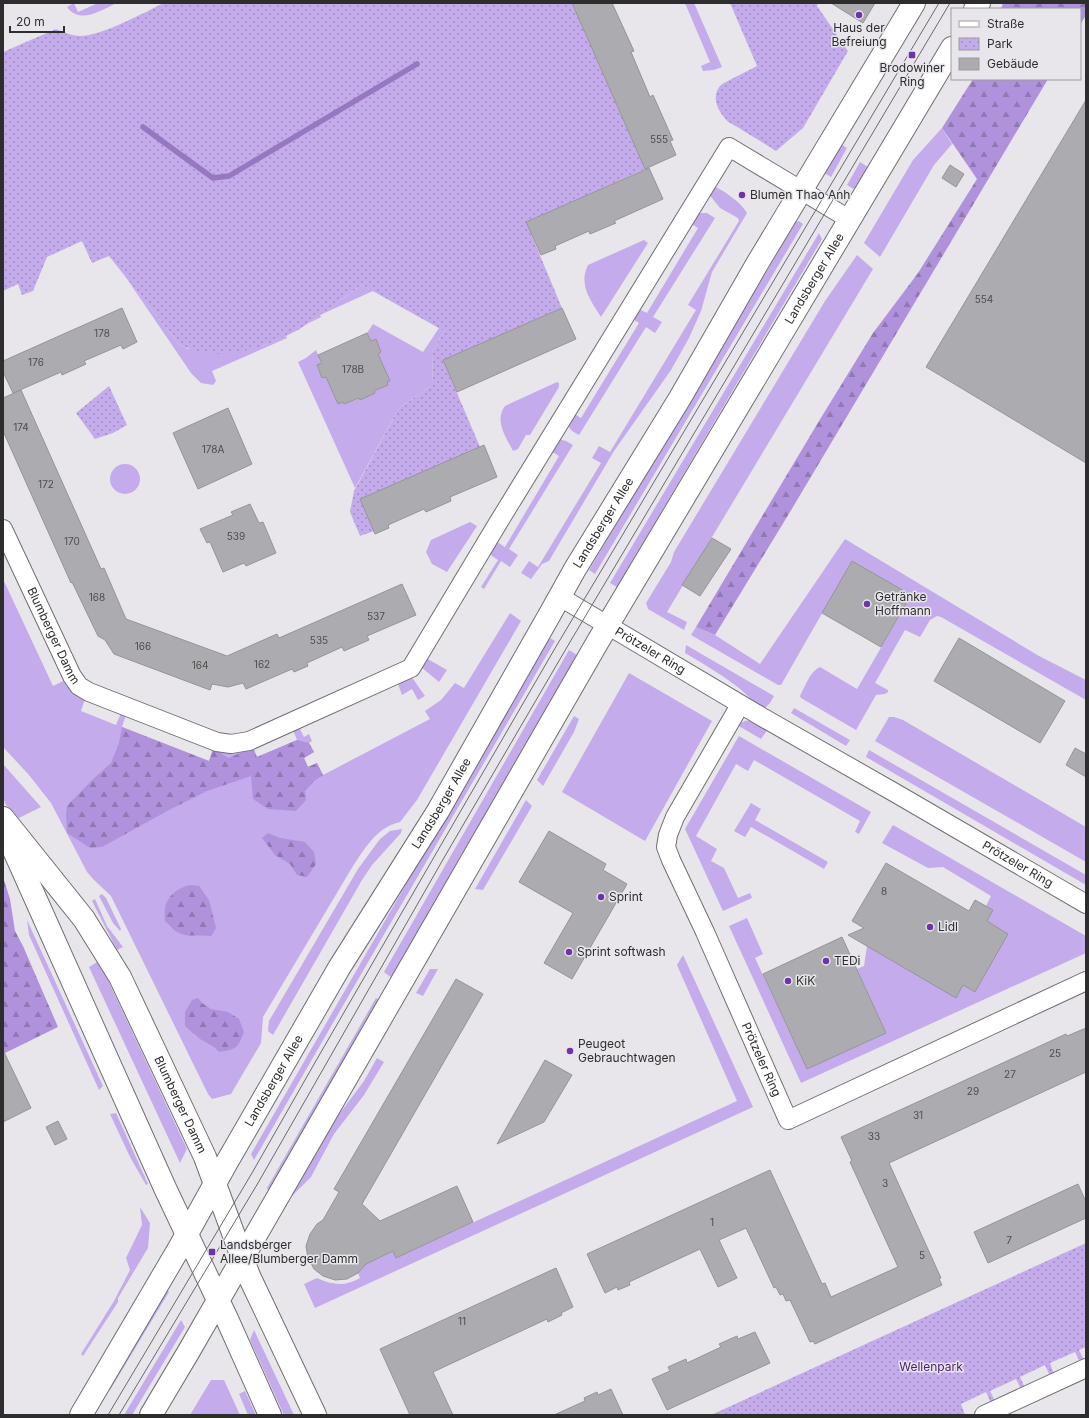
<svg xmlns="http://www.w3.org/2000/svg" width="1089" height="1418" viewBox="0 0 1089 1418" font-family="Inter,sans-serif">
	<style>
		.grass { fill: #c4abeb }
		.forest { fill: url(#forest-firs) }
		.park { fill: url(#park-dots) }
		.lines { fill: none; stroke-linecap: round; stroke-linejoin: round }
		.stream { stroke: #9678c0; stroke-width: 5.5 }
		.building { fill: #acabaf; stroke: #959498 }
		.minor-casing { stroke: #6f6e72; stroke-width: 20 }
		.major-casing { stroke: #6f6e72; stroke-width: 24 }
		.minor { stroke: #fff; stroke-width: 18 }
		.major { stroke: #fff; stroke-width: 22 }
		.tram { stroke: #6a696c; stroke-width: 1 }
		.poi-dot { fill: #6d33a9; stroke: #e8e6eb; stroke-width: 1.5 }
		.labels { text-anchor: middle; stroke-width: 3; stroke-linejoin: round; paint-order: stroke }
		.number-label { font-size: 10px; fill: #4d4c4e }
		.poi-label { font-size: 12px; fill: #2d2d2e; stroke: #e8e6eb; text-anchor: start }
		.street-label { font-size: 12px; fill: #2d2d2e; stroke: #e8e6eb }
		.park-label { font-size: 12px; fill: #471c72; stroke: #e8e6eb }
	</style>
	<defs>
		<pattern id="forest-firs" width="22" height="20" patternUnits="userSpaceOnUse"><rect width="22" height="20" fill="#b092dc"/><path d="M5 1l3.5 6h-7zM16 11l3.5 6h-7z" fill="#9078b3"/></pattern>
		<pattern id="park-dots" width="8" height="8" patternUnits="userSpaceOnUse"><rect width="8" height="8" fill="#c4abeb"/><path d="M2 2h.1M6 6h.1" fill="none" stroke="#a08cbf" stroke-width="1.8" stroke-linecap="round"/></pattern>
	</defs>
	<rect width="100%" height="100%" fill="#e8e6eb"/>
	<g class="grass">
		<path d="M74,3L78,12L98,3H117C101,10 80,25 67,7Z"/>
		<polygon points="685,3 694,3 722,67 714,70 703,71 701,66 710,62"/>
		<polygon points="942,128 952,144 934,165 880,257 864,243 913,160"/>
		<polygon points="841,144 847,148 831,177 823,172"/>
		<polygon points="860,162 868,167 856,188 854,189 847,185"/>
		<path d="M712,185C724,191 741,202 747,213L712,272L701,311L689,338L671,370L614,451L549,561L542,564L531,579L521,573L529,561L538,567L601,463L592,458L599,446L610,452L696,310L688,305L739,221L738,218L720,208L708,193Z"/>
		<polygon points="696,213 707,213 715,218 653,317 662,322 655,333 646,327 579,435 572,431 566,423 573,413 581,418 639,323 631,318 637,308 647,313 698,228 690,223"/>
		<polygon points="799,221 803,224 595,574 589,570 796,222"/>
		<polygon points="819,233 822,239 617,587 610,583"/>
		<path d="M644,240L648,243L601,317C591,301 578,285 588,265Z"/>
		<polygon points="857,255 873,269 667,612 687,622 684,630 648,609 646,603 671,562 674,552 825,301"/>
		<polygon points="125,276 179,344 188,349 262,346 286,336 287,338 212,371 216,381 213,385 201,383 191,373"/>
		<polygon points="362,285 373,291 320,315 321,317 307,324"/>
		<polygon points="373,324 423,352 439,328 444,331 432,352 433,385 399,408 355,488 298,362 306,358 316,350 322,363 317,366 322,378 326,377 338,404 343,402 344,404 375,393 374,391 388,385 387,382 390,381 378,354 381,352 376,339 371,341 367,333"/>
		<path d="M557,382L559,383V387L530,435H526L518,449L513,451C506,437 494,421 505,406Z"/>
		<polygon points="558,439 566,441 573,445 509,549 518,555 510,567 501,561 484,589 481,587 498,560 489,554 497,542 505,547 559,456 551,451"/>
		<circle cx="125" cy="479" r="15"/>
		<polygon points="470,522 477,526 447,572 432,564 426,552 431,540"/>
		<path d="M845,539L1039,656L1086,680V700L941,617L937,616L930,620L920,637L905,630L875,683L888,690V692L885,694L876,695L856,730L801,698L800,696C805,687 810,671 820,667L857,689L911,596L852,561L781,685H778L691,635L696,627L715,635L760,664Z"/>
		<path d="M3,579L53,686L65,680L85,699L81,711L116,725L121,713L126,715L122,727L209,761L213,749L225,753L244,751L257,757L297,740L293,730L299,727L304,737L309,734L312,741L309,743L314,752L304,758L308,767L317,763L323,775L430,719L425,711L441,700L455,683L464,688L510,613L521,621L417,800L400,822C376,827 363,851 350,871L263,1017L261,1043L231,1094L212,1099L208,1094L111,896L94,880L87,872L51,803L29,775L3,747Z"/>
		<polygon points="548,637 555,641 386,931 254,1160 251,1154"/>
		<path d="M686,645L774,696L770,703L765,708C753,703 745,692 735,685C719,673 702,663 685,653Z"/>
		<polygon points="569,650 577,655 452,871 392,978 384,972"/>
		<polygon points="426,658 447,670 439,682 421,667"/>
		<polygon points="629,673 712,721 645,841 562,792"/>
		<polygon points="411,676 425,696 418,700 412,689 402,695 398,684"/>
		<polygon points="794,708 850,740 846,746 791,713"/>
		<polygon points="574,716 579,719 574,732 543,786 537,780"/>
		<polygon points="889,717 894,717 903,720 1086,827 1086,862 875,741"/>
		<polygon points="751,720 768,729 761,739 737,725 745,721"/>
		<polygon points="739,736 871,812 859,834 855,832 860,821 754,760 748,771 736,764 696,836 717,849 711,861 724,868 738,898 750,893 752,898 723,911 685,829"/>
		<polygon points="869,750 1086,875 1086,885 866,757"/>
		<polygon points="3,764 41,807 19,818 6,805 3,798"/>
		<polygon points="526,800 532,806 483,890 475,889"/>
		<polygon points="751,803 761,809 755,820 828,862 824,869 751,827 745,837 734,831"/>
		<polygon points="893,825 1086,936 1086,953 801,1083 729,926 747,918 763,954 755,958 807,1069 886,1033 857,969 864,966 867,946 956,997 963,985 975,992 1008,934 987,921 993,910 986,906 991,896 943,867 928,868 882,843"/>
		<polygon points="402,829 401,833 372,865 362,880 273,1035 268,1031 269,1021 358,869 380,839 390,831"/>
		<polygon points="102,894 106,898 121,929 120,931 113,923 99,896"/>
		<polygon points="95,899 107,926 123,947 117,950 92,901"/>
		<polygon points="27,920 103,1086 99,1090 29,935"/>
		<path d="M683,955L753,1107L315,1308L304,1284L317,1278C332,1285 345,1287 360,1278L358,1273L366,1264L393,1251L396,1258L737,1101L677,965Z"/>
		<polygon points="99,961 187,1149 180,1163 89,967"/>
		<polygon points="430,969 438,969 423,996 416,993"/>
		<polygon points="376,998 379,1000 269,1191 267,1188"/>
		<polygon points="377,1058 384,1062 364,1095 334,1134 311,1177 292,1196 290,1195 334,1121 364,1081"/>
		<polygon points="116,1113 148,1184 146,1185 130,1157 110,1114"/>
		<polygon points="140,1207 150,1223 148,1248 118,1298 118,1302 83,1356 81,1354 114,1301 130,1270 126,1258 142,1225"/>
		<polygon points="166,1289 169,1292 110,1390 107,1389"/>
		<polygon points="181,1320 185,1327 132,1415 124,1415"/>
		<polygon points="254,1330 294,1415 284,1415 250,1340"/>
		<polygon points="211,1380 224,1380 240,1415 190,1415"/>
		<polygon points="245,1391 256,1415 248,1415 239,1394"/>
	</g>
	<g class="forest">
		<polygon points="1003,3 1086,3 1086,15 1080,25 1080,9 1001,9"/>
		<polygon points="973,79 1048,79 790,512 715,635 696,627 819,421 873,333 918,273 977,179 942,128"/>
		<polygon points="122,727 209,761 213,749 229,758 253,747 257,757 297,740 309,743 314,752 304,758 308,767 317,763 323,775 314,781 305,791 306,800 296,811 268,809 253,799 251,776 207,791 171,809 102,847 90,848 67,833 66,813 67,806 92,780 111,763 119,743"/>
		<polygon points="268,833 280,838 305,842 314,852 316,864 307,877 297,875 290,864 275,855 262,838"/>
		<polygon points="3,877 10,899 15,931 23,946 58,1027 3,1054"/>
		<path d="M190,885L199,886L209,900L216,928L211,936C200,934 187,938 177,932C173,930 169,924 165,921C165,916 164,909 166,904C171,893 178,888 190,885Z"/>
		<path d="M198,998L202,1003L211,1009L228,1012L239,1019L244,1032C237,1049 237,1049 219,1052L214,1047L200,1039L185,1026V1012L192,1000Z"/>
	</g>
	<g class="park">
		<path d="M164,3H572L579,19L582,18L585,33L645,169L587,195L588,198L571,202L526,222L562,308L443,360L480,447L360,499L374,531L360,536L350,512L354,491L399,408L433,385L432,352L444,331L362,285C343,298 324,313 304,326C299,330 293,332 288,335C255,351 213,363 179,344L109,256L92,263L82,241L47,257L33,291L22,295L18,284L3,291V52L56,29C63,32 72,36 80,36C102,36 143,13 164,3Z"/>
		<path d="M730,3H818L817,6L848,51L803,128L776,151C764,143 751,136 739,128C734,125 727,122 724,117C715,107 712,93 722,84L757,66Z"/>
		<polygon points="109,386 127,425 113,433 95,439 76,413"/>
		<polygon points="1086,1243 1086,1347 1079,1350 1084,1360 1080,1362 1075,1352 1050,1363 1054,1374 1050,1376 1045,1365 1020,1377 1025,1388 1021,1389 1016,1379 990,1391 995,1401 991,1403 986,1392 961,1404 965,1415 711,1415"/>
	</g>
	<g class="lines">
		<polyline class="stream" points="143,127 177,152 213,178 229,176 417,64"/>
	</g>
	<g class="building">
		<polygon points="572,3 612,3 634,51 631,52 650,97 653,95 673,140 670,141 676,155 645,169"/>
		<polygon points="831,3 875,3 863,23"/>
		<polygon points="1086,100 1086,463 926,367"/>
		<polygon points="950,165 964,174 956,187 942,178"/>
		<polygon points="649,168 663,199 614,221 616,223 590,234 589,231 555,246 556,249 541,255 526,222"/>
		<polygon points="122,308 137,342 123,349 121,345 84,361 86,364 62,375 61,372 13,393 3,372 3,361"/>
		<polygon points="562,308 576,339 457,392 443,360"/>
		<polygon points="367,333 371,341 376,339 381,352 378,354 390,381 387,382 388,385 374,391 375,393 360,400 359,398 344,404 343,402 338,404 326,377 322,378 317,365 322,363 318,355"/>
		<polygon points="21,390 101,569 104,568 126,619 227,656 277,634 279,638 402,584 416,615 367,636 369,640 344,651 342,647 307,663 308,666 294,672 292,669 246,689 243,683 228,687 212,684 210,690 114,654 105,640 98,636 72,582 71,583 3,431 3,398"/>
		<polygon points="228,408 252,464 198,489 173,433"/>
		<polygon points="484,445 497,477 450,497 451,501 426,512 424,509 388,525 389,528 375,534 360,499"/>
		<polygon points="250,504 259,523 263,522 276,553 246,566 244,563 223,572 210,542 207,543 200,529 233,515 231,512"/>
		<polygon points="712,538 731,549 700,596 682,585"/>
		<polygon points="852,561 911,595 881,647 822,613"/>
		<polygon points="959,638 1065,701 1040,743 934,681"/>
		<polygon points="1075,748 1086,754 1086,777 1066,765"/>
		<polygon points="549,831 606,864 603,870 627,884 572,979 544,963 573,913 519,882"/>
		<polygon points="886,863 969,911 975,900 993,910 987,921 1008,934 975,992 963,985 956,998 848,935 864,928 852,921"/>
		<polygon points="842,937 886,1033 807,1069 763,974"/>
		<polygon points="456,979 483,994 362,1204 380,1221 457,1186 473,1222 396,1258 393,1251 366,1264 358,1273 347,1279 335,1280 323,1276 314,1269 308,1258 306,1246 310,1234 317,1224 323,1220 339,1192 334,1189"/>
		<polygon points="1086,1028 1086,1072 889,1163 941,1278 939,1279 942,1285 815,1344 813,1341 810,1342 790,1300 786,1301 783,1294 780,1295 776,1287 774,1288 746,1228 719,1240 737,1278 718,1287 700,1249 629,1282 630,1285 618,1290 617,1287 605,1293 587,1254 770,1170 822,1284 825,1283 831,1297 898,1267 850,1162 852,1161 841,1137 1066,1034 1067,1036"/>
		<polygon points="3,1050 31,1108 3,1122"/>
		<polygon points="545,1060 572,1075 544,1122 497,1144"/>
		<polygon points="58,1121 67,1139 55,1145 46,1127"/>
		<polygon points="1078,1184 1086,1202 1086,1218 988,1263 974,1232"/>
		<polygon points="556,1268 573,1307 561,1313 562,1315 548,1322 547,1319 433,1372 453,1415 410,1415 380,1349"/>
		<polygon points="755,1332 770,1363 667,1410 652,1379 670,1371 668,1367 686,1359 687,1363 721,1347 719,1344 737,1336 738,1339"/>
		<polygon points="611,1389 623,1415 554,1415 585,1401 584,1398 597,1392 598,1395"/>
	</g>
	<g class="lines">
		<defs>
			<g id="minor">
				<path id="s1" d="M3,529L72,676L79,686L89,692L217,742L231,744L249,741L411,668L498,523L729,147L849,219"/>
				<path id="s2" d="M560,597L762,717L897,794L1086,904"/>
				<path id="s3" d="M740,705L675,817L668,835L666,847L671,860L705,932L788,1120L1086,981"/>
				<polyline points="984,1415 1086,1368"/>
			</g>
			<g id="major">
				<polyline points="975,9 979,3"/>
				<path id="s4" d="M3,818L84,919L120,977L205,1157L249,1276L315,1415"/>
				<polyline points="7,835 165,1188 227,1319 270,1415"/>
				<path id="s5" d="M81,1415L178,1250L227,1162L339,968L438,811L550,614L575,569L680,398L757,264L914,3"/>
				<path id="s6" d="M151,1415L189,1351L597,643L952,48"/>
			</g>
		</defs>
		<use href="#minor" class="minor-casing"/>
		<use href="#major" class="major-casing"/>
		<use href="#minor" class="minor"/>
		<use href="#major" class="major"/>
		<g class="tram">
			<polyline points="108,1415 252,1173 317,1059 554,650 939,3"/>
			<polyline points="119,1415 258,1183 445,856 570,642 950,3"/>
		</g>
	</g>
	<g class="poi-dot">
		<circle cx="859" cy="15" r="4"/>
		<rect x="908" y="51" width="8" height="8" rx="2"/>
		<circle cx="742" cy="195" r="4"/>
		<circle cx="867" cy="604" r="4"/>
		<circle cx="601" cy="897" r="4"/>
		<circle cx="930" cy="927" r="4"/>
		<circle cx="569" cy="952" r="4"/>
		<circle cx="826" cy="961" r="4"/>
		<circle cx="788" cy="981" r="4"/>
		<circle cx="570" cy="1051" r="4"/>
		<rect x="208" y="1248" width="8" height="8" rx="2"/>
	</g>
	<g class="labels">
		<g class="number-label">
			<text x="659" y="143">555</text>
			<text x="984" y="303">554</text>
			<text x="102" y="337">178</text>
			<text x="36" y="366">176</text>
			<text x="353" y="373">178B</text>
			<text x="21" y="431">174</text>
			<text x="213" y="453">178A</text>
			<text x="46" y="488">172</text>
			<text x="236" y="540">539</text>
			<text x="72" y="545">170</text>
			<text x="97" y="601">168</text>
			<text x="376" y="620">537</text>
			<text x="319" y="644">535</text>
			<text x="143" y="650">166</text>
			<text x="262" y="668">162</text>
			<text x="200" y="669">164</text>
			<text x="884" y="895">8</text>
			<text x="1055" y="1057">25</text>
			<text x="1010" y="1078">27</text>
			<text x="973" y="1095">29</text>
			<text x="918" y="1119">31</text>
			<text x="874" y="1140">33</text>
			<text x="885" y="1187">3</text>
			<text x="712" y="1226">1</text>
			<text x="1009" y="1244">7</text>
			<text x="922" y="1259">5</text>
			<text x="462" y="1325">11</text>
		</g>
		<g class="poi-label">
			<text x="859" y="32" text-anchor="middle">Haus der<tspan x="859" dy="14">Befreiung</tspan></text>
			<text x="912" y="72" text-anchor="middle">Brodowiner<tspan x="912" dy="14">Ring</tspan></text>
			<text x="750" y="199">Blumen Thao Anh</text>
			<text x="875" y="601">Getränke<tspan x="875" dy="14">Hoffmann</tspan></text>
			<text x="609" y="901">Sprint</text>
			<text x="938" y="931">Lidl</text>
			<text x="577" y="956">Sprint softwash</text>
			<text x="834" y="965">TEDi</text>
			<text x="796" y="985">KiK</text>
			<text x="578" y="1048">Peugeot<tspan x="578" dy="14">Gebrauchtwagen</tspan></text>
			<text x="220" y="1249">Landsberger<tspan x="220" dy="14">Allee/Blumberger Damm</tspan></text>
		</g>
		<g class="street-label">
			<text dy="4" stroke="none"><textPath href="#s6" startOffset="1316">Landsberger Allee</textPath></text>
			<text dy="4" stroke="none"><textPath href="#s5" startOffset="1034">Landsberger Allee</textPath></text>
			<text dy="4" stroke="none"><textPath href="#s1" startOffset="118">Blumberger Damm</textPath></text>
			<text dy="4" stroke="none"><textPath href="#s2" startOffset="105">Prötzeler Ring</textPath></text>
			<text dy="4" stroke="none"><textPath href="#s5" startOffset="710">Landsberger Allee</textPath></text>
			<text dy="4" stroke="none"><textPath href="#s2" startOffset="530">Prötzeler Ring</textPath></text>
			<text dy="4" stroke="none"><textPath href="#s3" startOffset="394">Prötzeler Ring</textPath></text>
			<text dy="4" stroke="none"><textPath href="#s5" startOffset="386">Landsberger Allee</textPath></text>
			<text dy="4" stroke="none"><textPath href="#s4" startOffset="339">Blumberger Damm</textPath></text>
		</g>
		<g class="park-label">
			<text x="931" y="1371">Wellenpark</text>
		</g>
	</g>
	<rect width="1089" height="1418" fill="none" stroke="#2d2d2e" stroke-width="8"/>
	<rect x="951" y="8" width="130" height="72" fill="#e8e6eb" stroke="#9d9c9f"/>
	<rect x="959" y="21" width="20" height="6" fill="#ffffff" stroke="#9d9c9f"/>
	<text x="987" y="28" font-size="12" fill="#2d2d2e">Straße</text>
	<rect x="959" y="38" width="20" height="12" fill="url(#park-dots)" stroke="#9d9c9f"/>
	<text x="987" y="48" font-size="12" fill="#2d2d2e">Park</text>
	<rect x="959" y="58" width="20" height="12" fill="#acabaf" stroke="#9d9c9f"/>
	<text x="987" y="68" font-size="12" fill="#2d2d2e">Gebäude</text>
	<path d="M10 26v6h54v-6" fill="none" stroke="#2d2d2e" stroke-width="2"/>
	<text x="16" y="26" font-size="12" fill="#2d2d2e" stroke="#e8e6eb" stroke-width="3" paint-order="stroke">20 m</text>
</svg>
